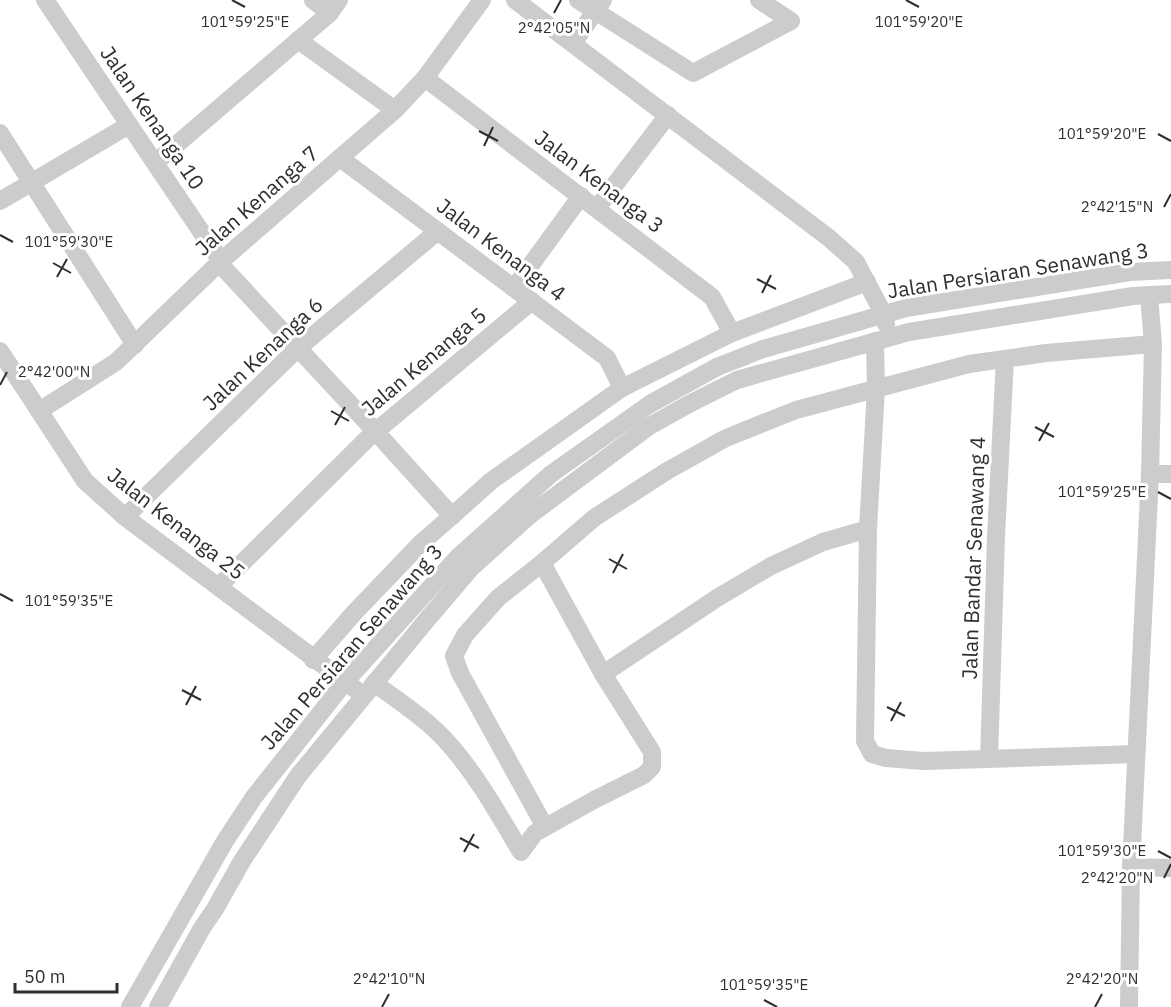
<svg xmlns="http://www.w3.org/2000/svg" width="1171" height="1007" viewBox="0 0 1171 1007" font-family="'IBM Plex Sans',sans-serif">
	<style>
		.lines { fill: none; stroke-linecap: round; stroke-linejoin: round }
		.minor { stroke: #ccc; stroke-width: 18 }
		.ticks { fill: none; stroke: #2f2f2f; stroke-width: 2 }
		.labels { text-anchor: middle; stroke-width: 6; stroke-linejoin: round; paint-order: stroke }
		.street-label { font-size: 21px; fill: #2f2f2f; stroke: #fff }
		.ticks-label { font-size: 15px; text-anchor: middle; fill: #2f2f2f; stroke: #fff; stroke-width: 6; stroke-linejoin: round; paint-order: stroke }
	</style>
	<rect width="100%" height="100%" fill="#fff"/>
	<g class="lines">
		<g class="minor">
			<polyline points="45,0 221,261"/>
			<polyline points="313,0 330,13"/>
			<polyline points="515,0 829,238 856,262 884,315 886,324"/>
			<polyline points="578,0 693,73 791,21 759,0"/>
			<polyline points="298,40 395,110"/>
			<polyline points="573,43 603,0"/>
			<polyline points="425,78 712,297 732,333"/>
			<polyline points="0,133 135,345"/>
			<polyline points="340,158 607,358 622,388"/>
			<polyline points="155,163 330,13 339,0"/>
			<polyline points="0,201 129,125"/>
			<polyline points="597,208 668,115"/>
			<polyline points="219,263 376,432 452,516"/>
			<polyline points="514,288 581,196"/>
			<polyline points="875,341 876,388 868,529 865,741 872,754 886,758 924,761 1136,754"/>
			<polyline points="0,351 85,481 125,517 355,689"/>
			<polyline points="39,411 116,362 221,261 395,110 425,78 482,0"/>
			<polyline points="1150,474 1171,474"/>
			<polyline points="125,517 297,349 438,231"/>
			<polyline points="219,586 369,437 532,301"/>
			<polyline points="313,660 354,613 421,543 452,516 491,481 622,388 732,333 867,282"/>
			<polyline points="603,674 717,598 771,566 823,542 868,529"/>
			<path d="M374,683C400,702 428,720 449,744C478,777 499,815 521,852L535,833L594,800L644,775L652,767V752L603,674L542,563"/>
			<polyline points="989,759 996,537 1005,359"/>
			<polyline points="545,827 460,673 454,656 465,635 498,598 542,563 594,518 667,471 726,438 796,410 969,364 1046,353 1153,344"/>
			<polyline points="1131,867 1171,868"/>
			<polyline points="130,1007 225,841 254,797 345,682 458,557 551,474 650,404 717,367 763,349 906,308 1130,272 1171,270"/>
			<polyline points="158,1007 202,928 215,909 242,861 298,776 425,622 472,567 530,515 648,427 689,404 737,380 909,332 1133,296 1171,294"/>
			<polyline points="1129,1007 1131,867 1150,474 1153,344 1149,295"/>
		</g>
	</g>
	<path class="ticks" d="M232,0L245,7M906,0L919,7M554,13L561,0M479,131L498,141M1158,134L1171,141M484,146L493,127M1164,207L1171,194M0,235L13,242M53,263L71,273M57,277L67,259M757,279L776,289M762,293L771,275M0,385L7,372M331,411L349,421M335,425L345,407M1035,427L1054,437M1039,441L1049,423M1158,492L1171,499M609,559L627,569M613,573L623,554M0,594L13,601M182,690L201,700M186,705L196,686M887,707L905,716M891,721L901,702M460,838L479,848M1158,851L1171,858M464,852L474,834M1164,878L1171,864M764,1000L777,1007M382,1007L389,994M1095,1007L1102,994"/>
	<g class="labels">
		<g class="street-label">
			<text transform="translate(152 118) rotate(56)" y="7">Jalan Kenanga 10</text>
			<text transform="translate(599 182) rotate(37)" y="7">Jalan Kenanga 3</text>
			<text transform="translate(257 201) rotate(-41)" y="7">Jalan Kenanga 7</text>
			<text transform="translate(501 250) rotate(37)" y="7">Jalan Kenanga 4</text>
			<text transform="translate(1018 271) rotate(-9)" y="7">Jalan Persiaran Senawang 3</text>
			<text transform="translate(263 354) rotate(-43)" y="7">Jalan Kenanga 6</text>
			<text transform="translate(424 362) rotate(-40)" y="7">Jalan Kenanga 5</text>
			<text transform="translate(176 524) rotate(38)" y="7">Jalan Kenanga 25</text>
			<text transform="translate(974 558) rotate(-88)" y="7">Jalan Bandar Senawang 4</text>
			<text transform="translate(352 647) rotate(-49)" y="7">Jalan Persiaran Senawang 3</text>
		</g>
	</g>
	<g class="ticks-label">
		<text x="919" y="27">101°59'20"E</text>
		<text x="245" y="27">101°59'25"E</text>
		<text x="554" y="33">2°42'05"N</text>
		<text x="1102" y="139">101°59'20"E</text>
		<text x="1117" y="212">2°42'15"N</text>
		<text x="69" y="247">101°59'30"E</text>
		<text x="54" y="377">2°42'00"N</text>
		<text x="1102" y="497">101°59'25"E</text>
		<text x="69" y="606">101°59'35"E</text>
		<text x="1102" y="856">101°59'30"E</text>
		<text x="1117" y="883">2°42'20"N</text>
		<text x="389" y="984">2°42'10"N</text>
		<text x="1102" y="984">2°42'20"N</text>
		<text x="764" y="990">101°59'35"E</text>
	</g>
	<path d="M15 983v9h102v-9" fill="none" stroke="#2f2f2f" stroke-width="3"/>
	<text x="24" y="983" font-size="18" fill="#2f2f2f" stroke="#ffffff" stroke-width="4.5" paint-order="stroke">50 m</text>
</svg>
